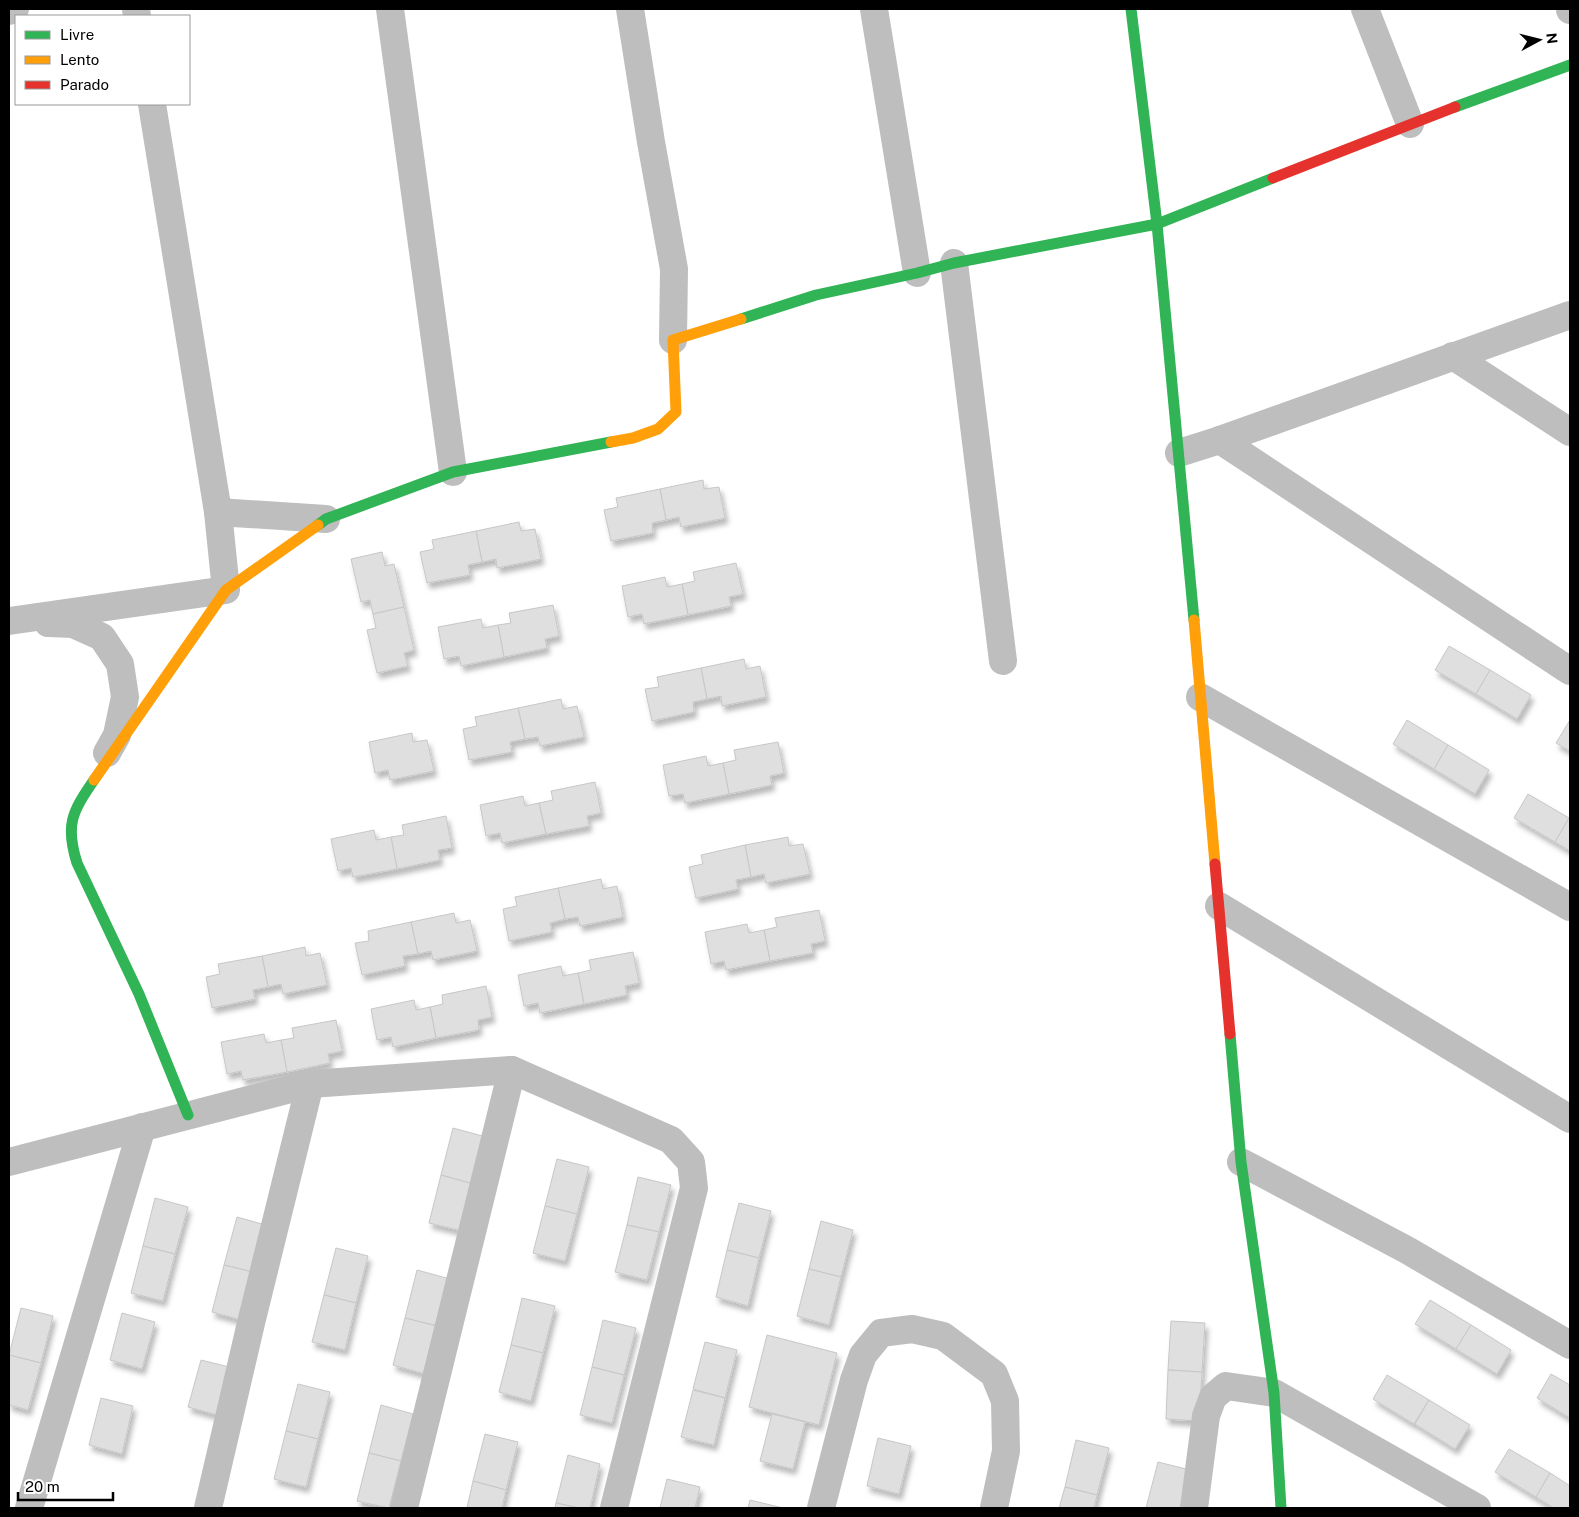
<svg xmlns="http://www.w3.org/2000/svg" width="1579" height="1517" viewBox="0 0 1579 1517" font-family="'Public Sans',sans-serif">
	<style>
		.building { fill: #dfdfdf; stroke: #c7c7c7; filter: url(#shadow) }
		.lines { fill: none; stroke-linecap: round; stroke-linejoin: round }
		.street { stroke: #bebebe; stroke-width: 28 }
		.fast { stroke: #30b455; stroke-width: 11 }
		.slow { stroke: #ff9f0a; stroke-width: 11 }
		.jam { stroke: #e5322d; stroke-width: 11 }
	</style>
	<defs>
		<filter id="shadow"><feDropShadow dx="3" dy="5.5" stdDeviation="2.5" flood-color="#0004"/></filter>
	</defs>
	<rect width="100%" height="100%" fill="#fff"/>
	<g class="building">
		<polygon points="703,480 704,489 719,487 725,518 681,527 679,517 666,520 660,489"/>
		<polygon points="660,489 666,520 652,523 653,533 611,541 604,510 618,507 616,498"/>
		<polygon points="519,522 521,531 535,529 541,559 497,568 496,559 482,562 476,531"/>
		<polygon points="476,531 482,562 468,565 470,575 427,583 420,552 434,549 432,540"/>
		<polygon points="382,552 385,566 394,564 404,607 373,614 370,600 361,602 351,559"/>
		<polygon points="736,563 743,594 729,597 731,606 688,615 682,584 695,581 693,572"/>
		<polygon points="665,577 667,587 682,584 688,615 644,624 642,614 628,617 622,586"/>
		<polygon points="553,605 559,636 545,639 547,648 504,657 498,625 511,623 509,613"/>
		<polygon points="404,607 414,650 404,653 408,666 377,673 367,630 376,628 373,614"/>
		<polygon points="481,619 483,628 498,625 504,657 461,666 459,656 444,659 438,627"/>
		<polygon points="1449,646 1490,670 1476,694 1435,670"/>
		<polygon points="744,659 746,669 760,666 766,697 722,706 721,696 707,699 701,668"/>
		<polygon points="701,668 707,699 693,702 694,712 652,721 645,689 659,687 657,677"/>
		<polygon points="1490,670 1531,695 1517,719 1476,694"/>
		<polygon points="561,699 563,709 577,706 584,737 540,746 538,737 525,739 518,708"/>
		<polygon points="518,708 525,739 510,742 512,752 469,760 463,729 477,726 475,717"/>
		<polygon points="1407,720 1448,745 1434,769 1393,744"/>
		<polygon points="1570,720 1570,751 1556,743"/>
		<polygon points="412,733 413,742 427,740 434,771 390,780 388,770 375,773 369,742"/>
		<polygon points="778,742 784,773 770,776 772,785 729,794 723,763 736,760 734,750"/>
		<polygon points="1448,745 1489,770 1475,794 1434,769"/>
		<polygon points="706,756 708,766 723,763 729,794 685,803 683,794 669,796 663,765"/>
		<polygon points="595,782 601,813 587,816 589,826 546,834 539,803 553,800 551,791"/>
		<polygon points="1528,794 1569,818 1555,842 1514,818"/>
		<polygon points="523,796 525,806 539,803 546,834 502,843 500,833 486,836 480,805"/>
		<polygon points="446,816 452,848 438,850 440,860 397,869 391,837 404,835 402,825"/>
		<polygon points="1569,818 1570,819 1570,851 1555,842"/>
		<polygon points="374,830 376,840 391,837 397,869 353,877 351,868 338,871 331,839"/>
		<polygon points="788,837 789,846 803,844 810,874 766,883 764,874 751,877 745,845"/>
		<polygon points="745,845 751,877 736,880 738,889 696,898 689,867 703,864 701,855"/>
		<polygon points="601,879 603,889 617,886 623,917 580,926 578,917 565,919 558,888"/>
		<polygon points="558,888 565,919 550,923 552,932 509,941 503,909 517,906 515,897"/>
		<polygon points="819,910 825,941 811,944 813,953 770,961 764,930 777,927 775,918"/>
		<polygon points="454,913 456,923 470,920 477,951 433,960 431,951 418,954 411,922"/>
		<polygon points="411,922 418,954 403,956 405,966 362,975 355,943 369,941 368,931"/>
		<polygon points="747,924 749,933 764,930 770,961 726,970 724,961 711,964 705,932"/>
		<polygon points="305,947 306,956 320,953 327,985 283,994 281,984 268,987 262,956"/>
		<polygon points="633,952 639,983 625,986 627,995 584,1004 578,973 591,970 589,960"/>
		<polygon points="262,956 268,987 253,990 255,999 212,1008 206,977 220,974 218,964"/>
		<polygon points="561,966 563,976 578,973 584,1004 540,1013 538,1003 524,1006 518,975"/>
		<polygon points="486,986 492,1017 478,1020 479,1030 436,1038 430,1007 443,1004 442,995"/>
		<polygon points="414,1000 416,1010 430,1007 436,1038 393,1047 391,1037 377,1040 371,1009"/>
		<polygon points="336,1020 342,1051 328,1054 330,1063 287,1072 281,1040 294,1038 292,1028"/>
		<polygon points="264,1034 266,1043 281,1040 287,1072 243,1080 241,1071 227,1074 221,1042"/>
		<polygon points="453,1128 486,1137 473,1184 441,1175"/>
		<polygon points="557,1159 589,1167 577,1214 545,1206"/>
		<polygon points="441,1175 473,1184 462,1231 429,1223"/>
		<polygon points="638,1177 671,1185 659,1232 627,1225"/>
		<polygon points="155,1198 188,1207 175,1254 143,1246"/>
		<polygon points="739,1203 771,1211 759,1258 727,1250"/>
		<polygon points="545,1206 577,1214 565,1261 533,1253"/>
		<polygon points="237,1217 269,1226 257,1273 224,1265"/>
		<polygon points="821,1221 853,1230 841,1277 809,1269"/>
		<polygon points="627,1225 659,1232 647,1280 615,1272"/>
		<polygon points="143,1246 175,1254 163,1301 131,1293"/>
		<polygon points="336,1248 368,1256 356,1303 324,1295"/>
		<polygon points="727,1250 759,1258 748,1306 716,1297"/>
		<polygon points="224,1265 257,1273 245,1321 212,1312"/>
		<polygon points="809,1269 841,1277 829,1325 797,1316"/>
		<polygon points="417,1270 450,1279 437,1326 405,1318"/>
		<polygon points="324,1295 356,1303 345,1350 312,1342"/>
		<polygon points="522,1298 555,1306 543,1353 511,1345"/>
		<polygon points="1430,1300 1471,1325 1456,1349 1415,1324"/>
		<polygon points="21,1308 53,1316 41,1363 9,1355"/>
		<polygon points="122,1313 155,1322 142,1369 110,1360"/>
		<polygon points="405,1318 437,1326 425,1374 393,1365"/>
		<polygon points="603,1320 636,1328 624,1375 592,1367"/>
		<polygon points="1171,1321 1205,1323 1202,1372 1168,1370"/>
		<polygon points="1471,1325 1511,1350 1497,1374 1456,1349"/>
		<polygon points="767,1335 837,1353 819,1425 749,1407"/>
		<polygon points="705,1342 737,1350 725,1398 693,1389"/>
		<polygon points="511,1345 543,1353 531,1401 499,1392"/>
		<polygon points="9,1355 41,1363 28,1410 9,1405"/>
		<polygon points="201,1360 233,1368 221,1416 188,1407"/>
		<polygon points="592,1367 624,1375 612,1423 580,1415"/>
		<polygon points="1168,1370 1202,1372 1199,1421 1166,1419"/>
		<polygon points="1551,1374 1570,1385 1570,1418 1537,1398"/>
		<polygon points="1387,1375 1429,1400 1414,1424 1373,1399"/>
		<polygon points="298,1384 330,1392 318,1439 286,1431"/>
		<polygon points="693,1390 725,1398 714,1445 681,1437"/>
		<polygon points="101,1398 133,1406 122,1454 89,1445"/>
		<polygon points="1429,1400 1470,1425 1455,1449 1415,1424"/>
		<polygon points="381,1405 413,1414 401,1461 369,1453"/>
		<polygon points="772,1414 805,1422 793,1469 760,1461"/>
		<polygon points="286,1431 318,1439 306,1487 274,1479"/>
		<polygon points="485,1434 518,1442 506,1490 473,1481"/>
		<polygon points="878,1438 911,1446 899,1494 867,1486"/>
		<polygon points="1076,1440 1109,1448 1097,1495 1065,1487"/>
		<polygon points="1509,1449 1550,1473 1536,1497 1495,1472"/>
		<polygon points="369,1453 401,1461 389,1508 357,1501"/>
		<polygon points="568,1455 600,1464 590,1508 579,1508 556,1503"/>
		<polygon points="1158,1462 1190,1470 1180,1508 1146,1508"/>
		<polygon points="1550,1473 1570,1486 1570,1508 1554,1508 1536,1497"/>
		<polygon points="667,1479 700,1487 695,1508 660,1508"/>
		<polygon points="473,1481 506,1490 502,1508 467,1508"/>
		<polygon points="1065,1487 1097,1495 1094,1508 1059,1508"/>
		<polygon points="750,1500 783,1508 748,1508"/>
		<polygon points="556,1503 579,1508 555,1508"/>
	</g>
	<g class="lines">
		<g class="street">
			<polyline points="136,9 137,16"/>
			<polyline points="390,9 453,472"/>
			<polyline points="630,9 651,142 674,269 673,340"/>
			<polyline points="874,9 917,273"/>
			<polyline points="1365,9 1410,124"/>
			<polyline points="1570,9 1570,10"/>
			<polyline points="9,11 15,9"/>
			<polyline points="954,263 1003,661"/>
			<polyline points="1453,356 1570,432"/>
			<polyline points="1220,440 1570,671"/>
			<polyline points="1179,453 1220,440 1570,315"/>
			<polyline points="218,512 326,519"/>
			<polyline points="9,621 226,590 218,512 152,104"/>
			<polyline points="48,623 73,624 102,637 120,664 125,697 117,735 107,753"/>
			<polyline points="1200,697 1570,907"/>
			<polyline points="1219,906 1570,1119"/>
			<polyline points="9,1162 310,1084 512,1070 671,1140 691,1162 694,1188 614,1508"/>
			<polyline points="1241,1162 1407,1250 1570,1345"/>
			<polyline points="29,1508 142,1127"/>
			<polyline points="208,1508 251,1323 310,1084"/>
			<polyline points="404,1508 512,1070"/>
			<polyline points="821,1508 854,1380 863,1355 881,1333 912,1329 943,1336 994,1374 1005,1401 1006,1451 994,1508"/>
			<polyline points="1194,1508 1206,1416 1213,1397 1226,1386 1274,1393 1477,1508"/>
		</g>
		<g class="fast">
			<polyline points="1131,9 1157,224 1194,620"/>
			<polyline points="1455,107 1570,65"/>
			<polyline points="741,319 816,295 917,273 954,263 1157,224 1273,178"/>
			<polyline points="318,525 326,519 453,472 611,442"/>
			<path d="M94,780C72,812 65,825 77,863L139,994L188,1115"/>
			<polyline points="1230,1034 1241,1162 1274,1393 1281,1508"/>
		</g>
		<g class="slow">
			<polyline points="611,442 633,438 658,429 676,412 673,340 741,319"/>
			<polyline points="1194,620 1215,864"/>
			<polyline points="94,780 226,590 318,525"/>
		</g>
		<g class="jam">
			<polyline points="1273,178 1455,107"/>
			<polyline points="1215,864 1230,1034"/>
		</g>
	</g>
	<rect width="1579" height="1517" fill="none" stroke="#000000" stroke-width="20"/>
	<rect x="15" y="15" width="175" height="90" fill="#ffffff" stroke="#999999"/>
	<rect x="25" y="31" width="25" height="8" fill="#30b455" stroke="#999999"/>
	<text x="60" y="40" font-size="15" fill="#000000">Livre</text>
	<rect x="25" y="56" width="25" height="8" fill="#ff9f0a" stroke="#999999"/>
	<text x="60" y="65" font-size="15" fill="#000000">Lento</text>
	<rect x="25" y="81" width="25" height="8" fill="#e5322d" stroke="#999999"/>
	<text x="60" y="90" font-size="15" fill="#000000">Parado</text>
	<g transform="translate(1539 40) rotate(83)" stroke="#ffffff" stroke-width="4" paint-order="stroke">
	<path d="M0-4L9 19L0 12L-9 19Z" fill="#000000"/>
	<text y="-8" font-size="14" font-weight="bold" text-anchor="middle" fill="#000000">N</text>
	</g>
	<path d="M18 1492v8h95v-8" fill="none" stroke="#000000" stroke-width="2.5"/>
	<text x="25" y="1492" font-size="15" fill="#000000" stroke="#ffffff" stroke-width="4" paint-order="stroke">20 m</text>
</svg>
